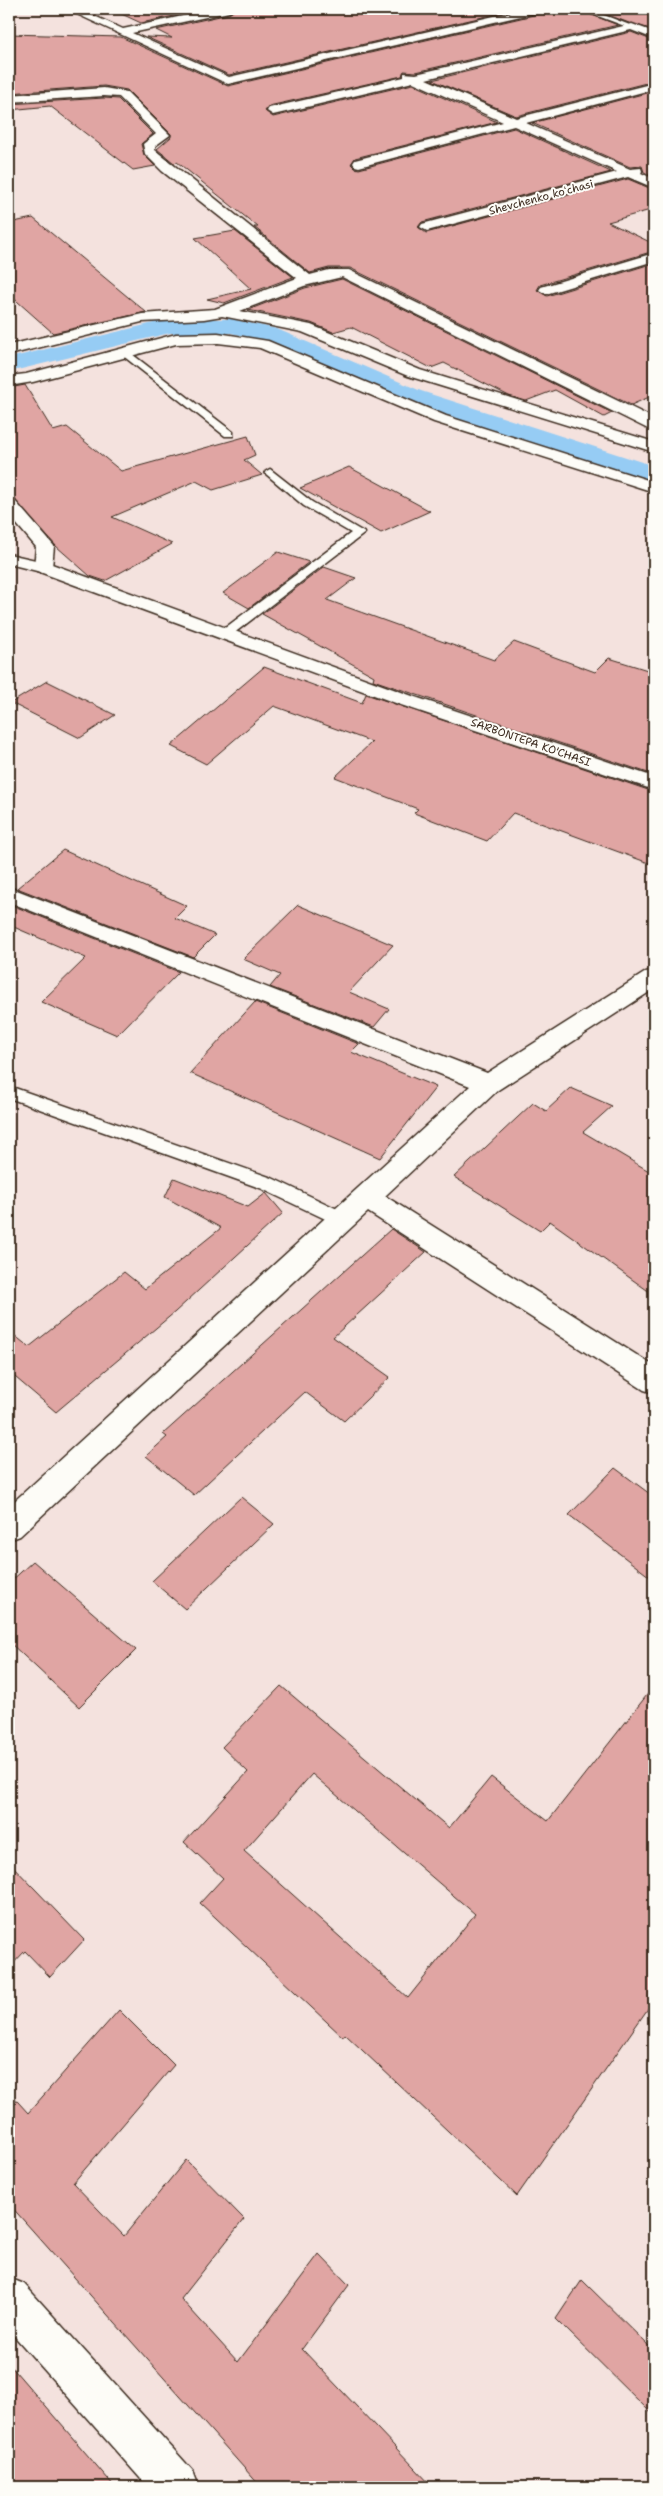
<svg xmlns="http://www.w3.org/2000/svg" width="663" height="2496" viewBox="0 0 663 2496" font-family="'Shantell Sans',sans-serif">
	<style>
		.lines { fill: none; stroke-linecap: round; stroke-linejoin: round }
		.canal { fill: #96ccf4; fill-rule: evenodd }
		.building { fill: #e0a5a3; stroke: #3b2a1e; fill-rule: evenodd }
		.service-casing { stroke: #3b2a1e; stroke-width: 3 }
		.minor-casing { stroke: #3b2a1e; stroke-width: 3 }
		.tertiary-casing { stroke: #3b2a1e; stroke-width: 3 }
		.service { fill: #fdfcf7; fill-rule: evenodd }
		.minor { fill: #fdfcf7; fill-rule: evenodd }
		.tertiary { fill: #fdfcf7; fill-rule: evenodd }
		.labels { text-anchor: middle; stroke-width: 4; stroke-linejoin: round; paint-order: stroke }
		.far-street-label { font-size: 11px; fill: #3b2a1e; stroke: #fdfcf7 }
	</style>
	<rect width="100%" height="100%" fill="#f4e2de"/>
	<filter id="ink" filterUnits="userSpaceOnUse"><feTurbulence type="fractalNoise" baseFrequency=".02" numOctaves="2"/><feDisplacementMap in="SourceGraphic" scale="10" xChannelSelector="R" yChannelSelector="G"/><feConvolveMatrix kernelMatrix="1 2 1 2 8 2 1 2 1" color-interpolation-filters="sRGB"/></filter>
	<g filter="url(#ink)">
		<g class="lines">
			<polygon class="canal" points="170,319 231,319 277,329 421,391 654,466 654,483 403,401 262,340 231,333 170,333 9,372 9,358"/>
		</g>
		<g class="building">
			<polygon points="111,9 207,9 141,23"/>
			<polygon points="236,9 518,9 229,75 146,37 172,38 156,30 229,14"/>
			<polygon points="545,9 577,9 618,25 416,72 404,71 402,76 269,106 265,111 273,117 413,84 497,122 355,158 351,164 355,168 359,169 514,128 611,172 422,222 418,227 426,233 628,179 654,190 654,209 608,222 654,244 654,251 540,285 537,290 547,296 654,263 654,395 631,405 350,268 329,268 310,273 254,227 258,227 177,162 174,163 157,149 171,137 171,134 127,90 104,86 9,93 9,34 121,37 228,86 538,14"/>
			<polygon points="593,9 654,9 654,30 629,23"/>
			<polygon points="631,32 654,41 654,81 516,116 432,80"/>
			<polygon points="654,91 654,177 644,172 642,166 630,167 532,123"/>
			<polygon points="104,98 118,99 153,134 141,144 144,155 155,166 133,170 50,106 9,110 9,104"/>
			<polygon points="33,218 146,312 53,333 9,294 9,223"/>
			<polygon points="235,231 293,277 224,303 207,299 251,289 195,238"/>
			<polygon points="342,279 612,413 604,417 555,390 526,401 509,396 444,363 431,368 351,327 333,332 311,323 248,310 305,288"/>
			<polygon points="25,385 53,431 67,427 121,471 248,436 255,455 244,460 262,475 213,490 196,481 112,517 172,544 105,581 90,576 56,546 9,494 9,388"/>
			<polygon points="349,467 430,511 381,533 300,488"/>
			<polygon points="278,552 309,562 249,608 223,593"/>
			<polygon points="324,567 356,578 327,600 494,660 514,642 595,672 609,658 654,672 654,775 373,680 374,676 262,614"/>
			<polygon points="264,667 362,703 366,694 654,792 654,865 513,813 487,841 414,813 418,809 335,777 372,742 274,706 206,764 171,746"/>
			<polygon points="47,681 115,715 80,738 11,703"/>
			<polygon points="63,850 187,906 175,918 215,935 193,957 17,888"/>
			<polygon points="9,904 179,972 117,1035 41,1002 86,958 9,925"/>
			<polygon points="298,905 393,945 349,992 389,1009 374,1027 270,987 280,975 243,959"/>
			<polygon points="255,1002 359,1044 351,1052 436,1087 380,1158 190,1073"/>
			<polygon points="571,1088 612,1106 583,1132 654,1174 654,1295 550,1221 540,1231 454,1177 533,1103 546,1111"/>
			<polygon points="174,1178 248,1207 266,1193 283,1213 175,1312 56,1412 9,1372 9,1331 29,1347 124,1272 145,1289 221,1228 165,1197"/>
			<polygon points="391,1229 426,1252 333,1337 390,1377 344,1421 305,1392 194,1495 146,1456 167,1437 163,1434"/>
			<polygon points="615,1468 654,1497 654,1580 569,1515"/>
			<polygon points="241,1497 274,1524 185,1609 152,1581"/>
			<polygon points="33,1561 136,1650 79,1707 9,1642 9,1583"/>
			<path d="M281,1686L449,1828L491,1777L548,1821L654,1686V2000L517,2196L345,2034L343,2037L200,1903L223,1878L184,1842L248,1772L222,1747ZM312,1774L475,1914L408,1998L244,1851Z"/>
			<polygon points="9,1862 84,1940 50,1977 25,1951 9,1968"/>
			<polygon points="119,2010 174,2065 73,2183 124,2236 186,2160 244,2219 181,2299 238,2362 319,2254 349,2285 302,2349 433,2487 261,2487 9,2204 9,2092 28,2113"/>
			<polygon points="582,2280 654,2351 654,2416 556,2319"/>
			<polygon points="9,2364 77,2443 115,2487 9,2487"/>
		</g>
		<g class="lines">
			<defs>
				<g id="service">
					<polygon points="579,9 588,9 635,27 630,28"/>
					<polygon points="122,351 128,351 233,432 233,436 225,436 122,355"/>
					<polygon points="270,469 312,502 365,533 229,637 221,637 219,634 221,631 351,533 304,506 266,474 265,472"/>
					<polygon points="9,1086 272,1178 350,1215 353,1220 350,1225 344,1227 338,1225 260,1188 9,1098"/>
				</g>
				<g id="minor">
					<polygon points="66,9 79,9 123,29 215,9 234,9 229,12 132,33 229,77 525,9 543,9 538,12 228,84"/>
					<polygon points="632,24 654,32 654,39 631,30 426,79 516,118 654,83 654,89 526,123 630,169 641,168 642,171 641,173 654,179 654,188 628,177 427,231 420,227 422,224 617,172 514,126 359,167 355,166 353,163 355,160 503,122 413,82 273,115 267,111 269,108 404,77 404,73 416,74"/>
					<polygon points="104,88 127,92 170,135 155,146 155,150 310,275 329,270 349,270 647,415 654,420 654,432 342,277 304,286 240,311 311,325 420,370 654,442 654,452 408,376 302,332 222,316 204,319 142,322 9,355 9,345 142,314 215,309 297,278 162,171 145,154 143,144 156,134 119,97 104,96 9,102 9,95"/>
					<polygon points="654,253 654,261 546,294 539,290 541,287"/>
					<polygon points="218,333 268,341 446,416 654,482 654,492 434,422 260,348 218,343 176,344 33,382 9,386 9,376 26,374 176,334"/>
					<polygon points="9,500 15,501 54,546 52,567 49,571 37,571 34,567 36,547 9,515"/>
					<polygon points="9,887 487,1073 646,972 654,970 654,989 498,1090 385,1196 654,1366 654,1393 644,1390 368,1212 20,1536 9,1540 9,1506 470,1086 9,902"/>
					<polygon points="9,2278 24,2284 193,2471 199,2487 148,2487 9,2330"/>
				</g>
				<polygon id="tertiary" points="9,554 49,563 415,697 654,777 654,790 401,705 37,571 9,564"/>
			</defs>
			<use href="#service" class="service-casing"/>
			<use href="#minor" class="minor-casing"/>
			<use href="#tertiary" class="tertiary-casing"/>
			<use href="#service" class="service"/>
			<use href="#minor" class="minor"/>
			<use href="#tertiary" class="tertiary"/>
		</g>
	</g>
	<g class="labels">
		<g class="far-street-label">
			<text transform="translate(541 197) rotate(-15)" y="4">Shevchenko koʻchasi</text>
			<text transform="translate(531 742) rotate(19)" y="4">SARBONTEPA KO'CHASI</text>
		</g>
	</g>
	<rect width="663" height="2496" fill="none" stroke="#fdfcf7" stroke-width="30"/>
	<rect x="15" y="15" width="633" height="2466" fill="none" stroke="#3b2a1e" stroke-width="2" filter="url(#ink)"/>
</svg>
